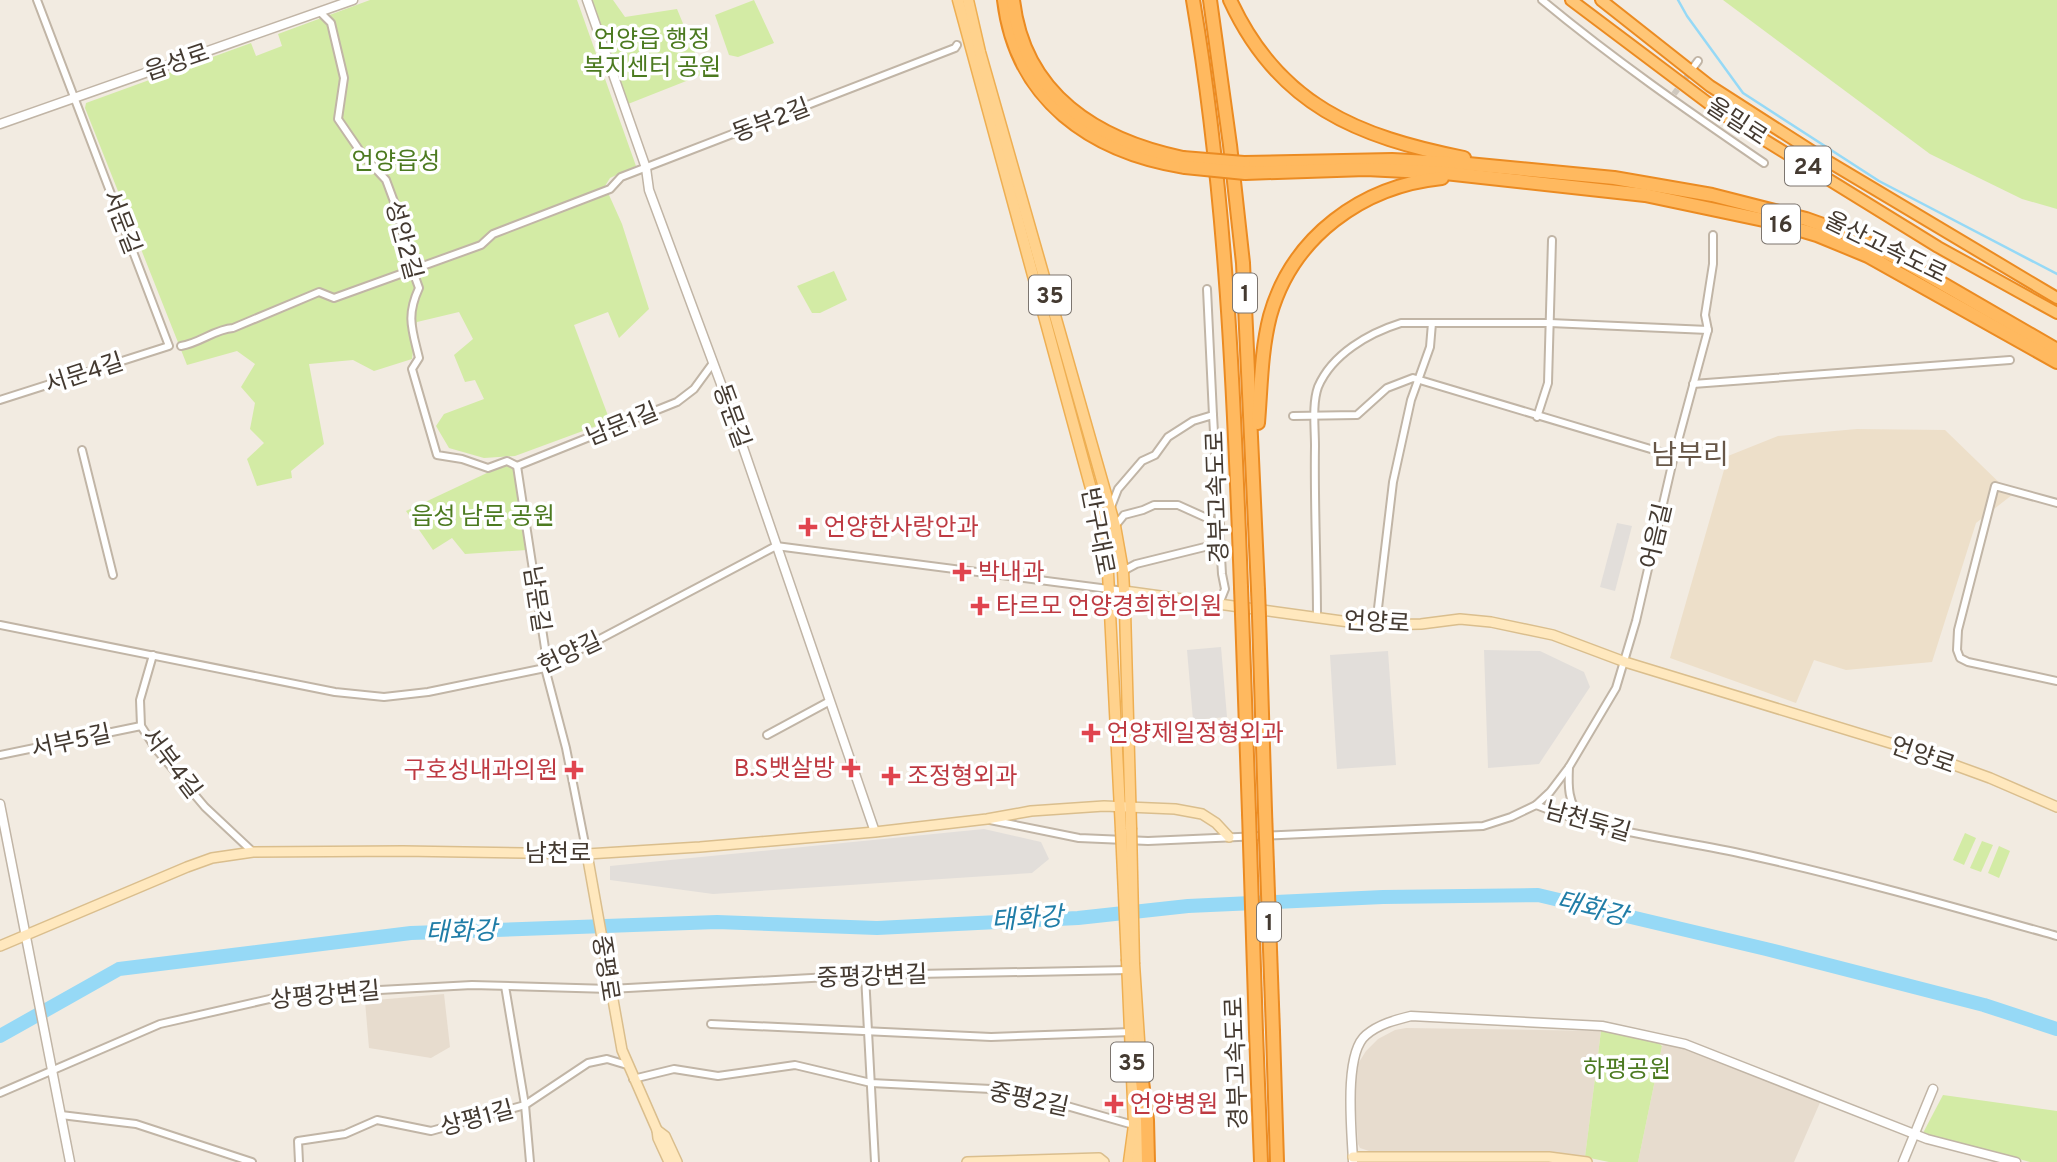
<svg xmlns="http://www.w3.org/2000/svg" width="2057" height="1162" viewBox="0 0 2057 1162" font-family="Overpass,'Noto Sans KR',sans-serif">
	<style>
		.residential { fill: #e7dcce }
		.education { fill: #eddfc9 }
		.green { fill: #d3eba5 }
		.parking { fill: #e2deda }
		.lines { fill: none; stroke-linecap: round; stroke-linejoin: round }
		.stream { stroke: #96d9f6; stroke-width: 2.5 }
		.river { stroke: #96d9f6; stroke-width: 14 }
		.minor-tunnel { stroke: #cfc8be; stroke-width: 6; stroke-dasharray: 6 3; stroke-linecap: butt }
		.minor-casing { stroke: #c1b5a6; stroke-width: 10 }
		.tertiary-casing { stroke: #c1b5a6; stroke-width: 11 }
		.secondary-casing { stroke: #dabe8d; stroke-width: 12 }
		.primary-casing { stroke: #eeaf53; stroke-width: 13 }
		.trunk-casing { stroke: #eb8b22; stroke-width: 14 }
		.motorway-casing { stroke: #eb8b22; stroke-width: 16 }
		.minor { stroke: #fff; stroke-width: 6 }
		.tertiary { stroke: #fff; stroke-width: 8 }
		.secondary { stroke: #ffe8be; stroke-width: 9 }
		.primary { stroke: #ffd28d; stroke-width: 10 }
		.trunk { stroke: #ffc676; stroke-width: 10 }
		.motorway { stroke: #ffb95f; stroke-width: 12 }
		.primary-bridge-casing { stroke: #eeaf53; stroke-width: 13; stroke-linecap: butt }
		.motorway-bridge-casing { stroke: #eb8b22; stroke-width: 16; stroke-linecap: butt }
		.primary-bridge { stroke: #ffd28d; stroke-width: 10 }
		.motorway-bridge { stroke: #ffb95f; stroke-width: 12 }
		.health-dot { fill: #e0444e; stroke: #fff; stroke-width: 2.5 }
		.labels { text-anchor: middle; stroke-width: 7; stroke-linejoin: round; paint-order: stroke }
		.shield { fill: #fff; stroke: #7c756f; stroke-width: 2 }
		.shield-label { font-size: 23px; font-weight: bold; fill: #443a31 }
		.park-label { font-size: 24px; fill: #4c7a20; stroke: #fff }
		.street-label { font-size: 24px; fill: #443a31; stroke: #fff }
		.health-label { font-size: 24px; fill: #be3a42; stroke: #fff; text-anchor: start }
		.water-label { font-size: 26px; font-style: italic; fill: #207da7; stroke: #fff }
		.quarter-label { font-size: 28px; fill: #675748; stroke: #fff }
	</style>
	<rect width="100%" height="100%" fill="#f2ebe1"/>
	<g class="residential">
		<polygon points="444,994 450,1047 431,1058 369,1048 365,1001"/>
		<polygon points="1406,1028 1601,1031 1585,1157 1556,1153 1375,1153 1360,1148 1358,1144 1354,1081 1356,1067 1366,1051 1378,1039 1395,1030"/>
		<polygon points="1666,1040 1822,1098 1794,1162 1638,1162 1662,1046"/>
	</g>
	<polygon class="education" points="1857,429 1945,430 2012,495 1976,523 1932,662 1846,670 1814,660 1796,703 1670,658 1728,456 1778,436"/>
	<g class="green">
		<polygon points="370,0 577,0 636,166 610,178 605,186 622,224 649,309 619,338 608,312 574,325 610,421 515,456 484,458 449,448 436,426 444,414 484,399 475,380 465,382 454,355 473,339 459,312 417,322 412,359 374,371 353,360 309,364 324,444 291,471 292,478 257,486 247,459 264,443 250,429 255,403 241,387 255,364 237,351 187,365 85,108 86,103 251,43 256,56 282,46 278,34"/>
		<polygon points="591,0 613,0 625,17 677,9 704,74 628,104"/>
		<polygon points="754,0 774,43 738,57 729,55 715,15"/>
		<polygon points="1723,0 2057,0 2057,209 2022,199 1930,154"/>
		<polygon points="834,271 847,300 820,313 812,313 797,286"/>
		<polygon points="506,464 514,470 527,550 465,554 452,538 433,550 406,511"/>
		<polygon points="1965,833 1976,838 1964,865 1953,860"/>
		<polygon points="1982,841 1993,845 1981,872 1970,868"/>
		<polygon points="1999,846 2010,851 1999,878 1988,873"/>
		<path d="M1601,1031C1622,1031 1648,1030 1662,1046L1638,1162H1609L1585,1157Z"/>
		<polygon points="1943,1095 2057,1111 2057,1162 2030,1162 1923,1133"/>
	</g>
	<g class="parking">
		<polygon points="1617,523 1632,526 1615,591 1600,587"/>
		<polygon points="1221,647 1227,717 1193,720 1187,650"/>
		<polygon points="1484,650 1540,651 1584,672 1590,687 1539,764 1488,768"/>
		<polygon points="1388,651 1396,765 1337,769 1330,655"/>
		<polygon points="984,829 1041,842 1049,859 1032,873 713,894 610,880 610,866"/>
	</g>
	<g class="lines">
		<polyline class="stream" points="1678,0 1687,16 1743,93 1879,181 2057,274"/>
		<polyline class="river" points="0,1036 119,969 411,933 717,922 877,928 1078,918 1188,906 1383,897 1538,895 1766,949 1984,1005 2057,1029"/>
		<polyline class="minor-tunnel" points="1674,94 1691,71"/>
		<defs>
			<g id="minor">
				<path d="M1542,0C1613,59 1688,111 1764,163"/>
				<path d="M320,12L331,23L344,78L338,119L362,154L386,180L399,215L405,249L419,288C406,316 412,329 419,358L412,369L437,455L462,459L488,468L507,461L517,466"/>
				<polyline points="1692,69 1698,61"/>
				<polyline points="1207,289 1213,415"/>
				<path d="M181,346C200,343 215,329 233,328L319,292L334,298L481,245L493,234L610,189L621,177L955,48L957,45"/>
				<polyline points="1693,384 2010,360"/>
				<polyline points="0,400 169,346 37,0"/>
				<polyline points="1293,416 1357,415 1387,388 1413,378 1674,456"/>
				<polyline points="1537,417 1548,383 1552,240"/>
				<polyline points="82,450 113,575"/>
				<polyline points="517,466 545,648 545,668 566,748 587,854"/>
				<polyline points="517,466 677,402 694,389 713,363"/>
				<polyline points="2057,503 1995,486 1958,630 1957,650 1960,658 1968,662 2057,681"/>
				<polyline points="1111,507 1118,489 1142,461 1155,455 1168,437 1193,421 1213,415 1222,574 1225,589 1219,604"/>
				<polyline points="1115,526 1124,515 1143,510 1154,505 1178,505 1220,524"/>
				<polyline points="1123,571 1136,564 1221,543"/>
				<path d="M1317,618C1317,560 1314,503 1315,446C1315,428 1312,404 1318,387C1332,354 1369,333 1401,323H1550L1708,330L1705,315L1713,264V235"/>
				<polyline points="0,625 335,692 384,697 428,692 545,668 776,546 1124,591"/>
				<polyline points="1376,625 1393,482 1411,400 1430,347 1432,323"/>
				<polyline points="153,655 140,700 141,726 156,749 205,807 253,852"/>
				<polyline points="767,735 830,701"/>
				<polyline points="0,755 141,726"/>
				<path d="M1569,767C1568,787 1568,802 1581,818"/>
				<polyline points="1536,805 1550,792 1569,767 1616,688 1636,621 1674,456 1708,330"/>
				<path d="M990,820L1079,838L1148,841L1483,826L1511,817L1536,805C1604,833 1677,839 1748,855C1852,878 1954,907 2057,936"/>
				<polyline points="865,975 875,1162"/>
				<polyline points="505,986 525,1105 530,1162"/>
				<polyline points="711,1024 991,1037 1132,1032"/>
				<polyline points="633,1079 674,1069 718,1076 795,1065 871,1083 1011,1090 1137,1126"/>
				<polyline points="0,1093 160,1024 287,995 472,985 610,989 865,975 1129,970"/>
				<polyline points="61,1115 136,1124 252,1162"/>
				<polyline points="299,1162 298,1141 345,1134 377,1120 431,1131 525,1105 588,1063 607,1059 627,1065"/>
			</g>
			<g id="tertiary">
				<polyline points="587,0 646,168 649,190 724,392 875,832"/>
				<polyline points="0,124 353,0"/>
				<polyline points="0,804 70,1162"/>
				<path d="M1353,1162C1352,1133 1343,1054 1366,1035C1379,1024 1395,1020 1411,1016L1602,1026L1685,1044L1927,1139L2016,1162"/>
				<polyline points="1903,1162 1933,1089"/>
			</g>
			<g id="secondary">
				<polyline points="1124,591 1371,625 1421,624 1460,619 1491,622 1553,635 1625,662 1913,750 1990,778 2057,807"/>
				<polyline points="587,854 622,1050 657,1130"/>
				<polyline points="0,946 187,867 212,858 253,852 403,851 587,854 700,847 875,832 987,819 1031,811 1104,806 1175,809 1202,814 1216,823 1229,837"/>
				<polyline points="1353,1157 1549,1157 1587,1162"/>
				<polyline points="669,1162 658,1138 657,1130 665,1136 677,1162"/>
				<polyline points="967,1162 1099,1158 1104,1162"/>
			</g>
			<g id="primary">
				<polyline points="958,0 1102,529 1108,573 1121,830"/>
				<polyline points="968,0 980,52 1115,526 1123,571 1125,610 1131,828"/>
				<polyline points="1127,961 1134,1125 1129,1162"/>
				<polyline points="1134,964 1142,1085"/>
				<polyline points="1137,1162 1142,1121"/>
			</g>
			<g id="trunk">
				<polyline points="1571,0 1724,115 1938,247 2057,313"/>
				<polyline points="1601,0 1710,86 1824,159 2057,298"/>
			</g>
			<g id="motorway">
				<path d="M1004,0C1016,100 1091,152 1185,167"/>
				<path d="M1013,0C1024,95 1097,140 1183,158"/>
				<path d="M1193,0C1226,194 1234,391 1241,587"/>
				<polyline points="1210,0 1230,145 1243,263 1258,589"/>
				<path d="M1230,0C1278,105 1358,137 1464,158"/>
				<polyline points="1244,163 1392,160 1468,164 1614,178 1712,195 1806,219 1851,235 1905,262 2057,350"/>
				<polyline points="1245,173 1366,169 1445,173 1645,195 1773,222 1817,235 1868,256 2057,362"/>
				<path d="M1258,423C1261,387 1261,351 1270,316C1292,237 1362,186 1442,178"/>
				<polyline points="1242,614 1249,813"/>
				<polyline points="1259,616 1265,811"/>
				<polyline points="1256,1032 1261,1162"/>
				<polyline points="1273,1032 1277,1162"/>
				<polyline points="1142,1081 1147,1120 1148,1162"/>
			</g>
		</defs>
		<use href="#minor" class="minor-casing"/>
		<use href="#tertiary" class="tertiary-casing"/>
		<use href="#secondary" class="secondary-casing"/>
		<use href="#primary" class="primary-casing"/>
		<use href="#trunk" class="trunk-casing"/>
		<use href="#motorway" class="motorway-casing"/>
		<use href="#minor" class="minor"/>
		<use href="#tertiary" class="tertiary"/>
		<use href="#secondary" class="secondary"/>
		<use href="#primary" class="primary"/>
		<use href="#trunk" class="trunk"/>
		<use href="#motorway" class="motorway"/>
		<defs>
			<g id="primary-bridge">
				<polyline points="1131,828 1134,964"/>
				<polyline points="1121,830 1127,961"/>
			</g>
			<g id="motorway-bridge">
				<polyline points="1183,158 1244,163"/>
				<polyline points="1185,167 1245,173"/>
				<polyline points="1241,587 1242,614"/>
				<polyline points="1258,589 1259,616"/>
				<polyline points="1265,811 1273,1032"/>
				<polyline points="1249,813 1256,1032"/>
			</g>
		</defs>
		<use href="#primary-bridge" class="primary-bridge-casing"/>
		<use href="#motorway-bridge" class="motorway-bridge-casing"/>
		<use href="#primary-bridge" class="primary-bridge"/>
		<use href="#motorway-bridge" class="motorway-bridge"/>
	</g>
	<g class="health-dot">
		<path d="M804.5 516.5h7v7h7v7h-7v7h-7v-7h-7v-7h7z"/>
		<path d="M958.5 561.5h7v7h7v7h-7v7h-7v-7h-7v-7h7z"/>
		<path d="M976.5 595.5h7v7h7v7h-7v7h-7v-7h-7v-7h7z"/>
		<path d="M1087.5 722.5h7v7h7v7h-7v7h-7v-7h-7v-7h7z"/>
		<path d="M847.5 757.5h7v7h7v7h-7v7h-7v-7h-7v-7h7z"/>
		<path d="M570.5 759.5h7v7h7v7h-7v7h-7v-7h-7v-7h7z"/>
		<path d="M887.5 765.5h7v7h7v7h-7v7h-7v-7h-7v-7h7z"/>
		<path d="M1110.5 1093.5h7v7h7v7h-7v7h-7v-7h-7v-7h7z"/>
	</g>
	<g class="labels">
		<g class="shield">
			<rect x="1785" y="146.5" width="46" height="39" rx="5"/>
			<rect x="1762" y="204.5" width="38" height="39" rx="5"/>
			<rect x="1233" y="273.5" width="24" height="39" rx="5"/>
			<rect x="1029" y="275.5" width="42" height="39" rx="5"/>
			<rect x="1257" y="902.5" width="24" height="39" rx="5"/>
			<rect x="1111" y="1042.5" width="42" height="39" rx="5"/>
		</g>
		<g class="shield-label">
			<text x="1808" y="174">24</text>
			<text x="1781" y="232">16</text>
			<text x="1245" y="301">1</text>
			<text x="1050" y="303">35</text>
			<text x="1269" y="930">1</text>
			<text x="1132" y="1070">35</text>
		</g>
		<g class="park-label">
			<text x="652" y="47">언양읍 행정<tspan x="652" dy="28">복지센터 공원</tspan></text>
			<text x="396" y="169">언양읍성</text>
			<text x="483" y="524">읍성 남문 공원</text>
			<text x="1627" y="1077">하평공원</text>
		</g>
		<g class="street-label">
			<text transform="translate(177 62) rotate(-19)" y="8">읍성로</text>
			<text transform="translate(771 120) rotate(-21)" y="8">동부2길</text>
			<text transform="translate(1737 121) rotate(33)" y="8">울밀로</text>
			<text transform="translate(122 222) rotate(69)" y="8">서문길</text>
			<text transform="translate(404 240) rotate(75)" y="8">성안2길</text>
			<text transform="translate(1886 247) rotate(26)" y="8">울산고속도로</text>
			<text transform="translate(84 373) rotate(-18)" y="8">서문4길</text>
			<text transform="translate(732 416) rotate(70)" y="8">동문길</text>
			<text transform="translate(622 424) rotate(-22)" y="8">남문1길</text>
			<text transform="translate(1217 497) rotate(-92)" y="8">경부고속도로</text>
			<text transform="translate(1098 531) rotate(79)" y="8">반구대로</text>
			<text transform="translate(1656 536) rotate(-77)" y="8">어음길</text>
			<text transform="translate(537 599) rotate(81)" y="8">남문길</text>
			<text transform="translate(1377 622) rotate(3)" y="8">언양로</text>
			<text transform="translate(570 653) rotate(-25)" y="8">헌양길</text>
			<text transform="translate(71 741) rotate(-12)" y="8">서부5길</text>
			<text transform="translate(1923 755) rotate(19)" y="8">언양로</text>
			<text transform="translate(172 763) rotate(53)" y="8">서부4길</text>
			<text transform="translate(1588 821) rotate(16)" y="8">남천둑길</text>
			<text x="558" y="861">남천로</text>
			<text transform="translate(606 968) rotate(81)" y="8">중평로</text>
			<text transform="translate(872 976) rotate(-2)" y="8">중평강변길</text>
			<text transform="translate(325 995) rotate(-5)" y="8">상평강변길</text>
			<text transform="translate(1236 1063) rotate(-92)" y="8">경부고속도로</text>
			<text transform="translate(1029 1099) rotate(12)" y="8">중평2길</text>
			<text transform="translate(477 1118) rotate(-15)" y="8">상평1길</text>
		</g>
		<g class="health-label">
			<text x="824" y="535">언양한사랑안과</text>
			<text x="978" y="580">박내과</text>
			<text x="996" y="614">타르모 언양경희한의원</text>
			<text x="1107" y="741">언양제일정형외과</text>
			<text x="835" y="776" text-anchor="end">B.S뱃살방</text>
			<text x="558" y="778" text-anchor="end">구호성내과의원</text>
			<text x="907" y="784">조정형외과</text>
			<text x="1130" y="1112">언양병원</text>
		</g>
		<g class="water-label">
			<text transform="translate(1592 908) rotate(14)" y="9">태화강</text>
			<text transform="translate(1027 918) rotate(-4)" y="9">태화강</text>
			<text transform="translate(461 931) rotate(-2)" y="9">태화강</text>
		</g>
		<g class="quarter-label">
			<text x="1690" y="464">남부리</text>
		</g>
	</g>
</svg>
